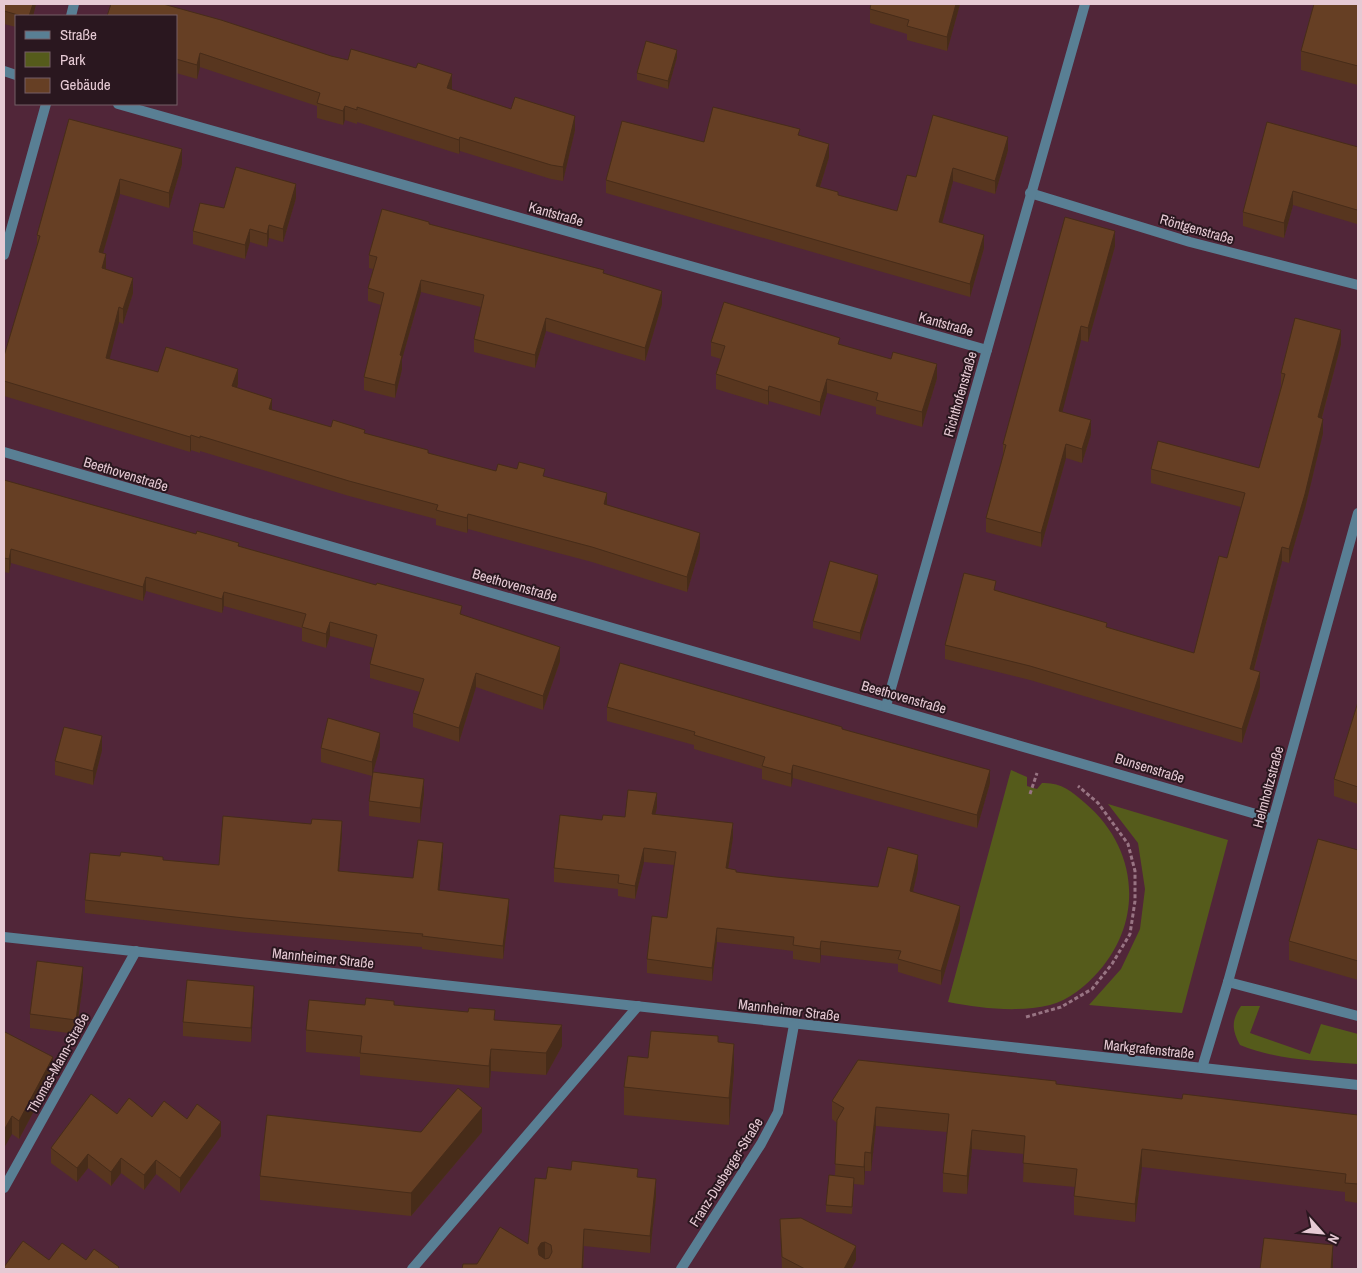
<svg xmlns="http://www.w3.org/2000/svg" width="1362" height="1273" viewBox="0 0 1362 1273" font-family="'Archivo Narrow',sans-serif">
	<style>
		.green { fill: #555b1b }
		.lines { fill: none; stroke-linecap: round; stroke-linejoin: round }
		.path { stroke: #987483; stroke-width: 3; stroke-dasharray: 4 2.5; stroke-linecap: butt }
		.service { stroke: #597f94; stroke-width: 10 }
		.minor { stroke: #597f94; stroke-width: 10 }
		.wall { fill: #58361f }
		.shaded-wall { fill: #472c19 }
		.building { fill: #663f24; stroke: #472c19; fill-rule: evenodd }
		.labels { text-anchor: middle; stroke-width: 4; stroke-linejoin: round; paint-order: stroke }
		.street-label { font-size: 14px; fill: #e6cad4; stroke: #2a171f }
	</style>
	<rect width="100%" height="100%" fill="#512639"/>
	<g class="green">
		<path d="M1011,770L1027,777V786L1037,789L1042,783C1060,782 1072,791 1085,803C1137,847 1145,918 1099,971C1086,986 1069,1000 1050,1005C1016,1013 981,1008 948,1002Z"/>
		<polygon points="1108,804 1228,840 1182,1013 1089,1005 1121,969 1140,929 1145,889 1138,843"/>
		<path d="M1241,1006H1260L1250,1033L1310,1054L1321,1024L1358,1034V1064C1319,1061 1276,1060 1240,1045C1232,1030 1231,1021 1241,1006Z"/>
	</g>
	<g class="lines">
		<g class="path">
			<polyline points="1030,794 1037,773"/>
			<polyline points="1026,1017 1061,1007 1092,989 1112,964 1130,934 1135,901 1135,871 1128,844 1098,803 1078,786"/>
		</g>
		<polyline class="service" points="1228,982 1358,1016"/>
		<g class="minor">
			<polyline points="71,16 74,4"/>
			<polyline points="4,71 16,75"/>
			<polyline points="118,104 987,350"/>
			<polyline points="1030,193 1190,242 1358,285"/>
			<polyline points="4,255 46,104"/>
			<path d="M4,452C426,578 851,693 1273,819"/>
			<polyline points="886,706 1085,4"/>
			<polyline points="4,937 1358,1085"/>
			<polyline points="1202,1068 1228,982 1358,513"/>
			<polyline points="4,1188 136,951"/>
			<polyline points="412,1269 638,1006"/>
			<polyline points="681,1269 761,1144 778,1112 794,1025"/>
		</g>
	</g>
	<g class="wall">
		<polygon points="4,4 36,4 33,16 16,16 16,27 4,24"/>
		<polygon points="111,4 166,4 166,5 331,56 451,89 575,130 563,181 551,179 460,151 459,154 357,122 357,124 345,120 343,125 317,118 317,106 200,67 197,79 176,73 176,16"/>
		<polygon points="871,4 960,4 947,51 907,40 907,34 870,23 870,9"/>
		<polygon points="1358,4 1358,85 1301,70 1301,51"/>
		<polygon points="677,57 668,89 637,80 637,73"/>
		<polygon points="69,119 182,164 169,208 120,194 103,253 106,269 133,293 123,324 119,322 109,359 158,372 238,384 237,388 272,410 331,427 365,433 428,453 496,471 545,477 700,548 687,592 592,562 468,529 467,533 436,525 436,519 349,496 200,451 200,453 191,450 190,452 4,396 4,356 37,244 37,235"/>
		<polygon points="800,135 829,157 820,187 838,195 897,211 916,177 1008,150 995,194 953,181 942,223 984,248 970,297 606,193 606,180 704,142"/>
		<polygon points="1358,147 1358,221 1357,224 1293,205 1284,238 1243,226 1243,212"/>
		<polygon points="296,198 283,242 269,238 267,247 250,242 245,259 193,244 193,231 224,208"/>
		<polygon points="429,224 604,273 662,304 645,361 546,331 535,368 474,352 474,339 481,307 421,292 402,359 402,369 395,398 364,390 364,377 381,305 368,301 368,288 373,269 369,268 369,255"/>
		<polygon points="1115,246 1088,342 1081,340 1062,412 1091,434 1082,463 1066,458 1041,547 986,532 986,518 1003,458 1003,444"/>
		<polygon points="711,342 840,344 937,378 922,427 876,414 876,407 827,393 820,416 769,401 768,405 716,389 716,374 721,359 711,356"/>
		<polygon points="1341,344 1322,418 1323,433 1305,508 1289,563 1282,561 1254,670 1260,687 1242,743 1030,680 945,659 945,645 996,590 1107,627 1194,653 1227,558 1241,507 1151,483 1151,469 1259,468 1281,386 1281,373"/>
		<polygon points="4,480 239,546 462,614 560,661 543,710 476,687 459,742 413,727 413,713 420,692 370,678 370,664 374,648 330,636 326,648 302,641 302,628 224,606 222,613 146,591 143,601 11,563 9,573 4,572"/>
		<polygon points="878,583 860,641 813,628 813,621"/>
		<polygon points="1358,702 1358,804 1334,796 1334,779"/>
		<polygon points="607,707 842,730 990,783 977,828 793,778 791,787 762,779 762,769 694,749 694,745 607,721"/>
		<polygon points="380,747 373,772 424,794 420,823 369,816 369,801 372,776 321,762 321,748"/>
		<polygon points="102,750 93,785 55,775 55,761"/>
		<polygon points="657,807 655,814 733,837 728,869 736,872 776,877 878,887 918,869 913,892 960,920 941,985 898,972 898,964 821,955 820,963 793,959 793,951 717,942 712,981 647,973 647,959 667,918 674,865 644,862 635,899 618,896 618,889 554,882 554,868 602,820 625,817"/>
		<polygon points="342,834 339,871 413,878 443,857 439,891 509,912 503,959 422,949 422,947 244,932 85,913 85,900 120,856 219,865"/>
		<polygon points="1358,850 1358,980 1289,960 1289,941"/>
		<polygon points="83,982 76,1034 30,1028 30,1014"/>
		<polygon points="254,1000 251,1042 183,1036 183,1022"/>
		<polygon points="365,1005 394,1005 495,1020 562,1046 546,1075 491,1071 489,1088 360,1075 360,1057 306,1052 306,1030"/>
		<polygon points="4,1035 53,1075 19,1139 12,1134"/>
		<polygon points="718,1042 734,1071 729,1125 624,1115 624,1087 648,1058"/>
		<polygon points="1056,1084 1182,1099 1358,1115 1358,1203 1345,1201 1345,1192 1142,1167 1135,1222 1074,1215 1074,1196 1075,1187 1023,1182 1024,1154 972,1149 967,1194 943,1192 943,1173 947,1132 876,1126 871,1171 865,1171 864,1185 854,1184 852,1214 826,1212 826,1205 835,1176 837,1123 832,1119 832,1101"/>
		<polygon points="117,1114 152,1117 221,1136 180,1193 156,1174 144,1190 121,1173 111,1186 88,1168 77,1182 51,1163 51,1148"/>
		<polygon points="421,1132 482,1132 411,1216 260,1200 260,1176"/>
		<polygon points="638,1177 656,1196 650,1253 584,1246 583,1269 462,1269 528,1244 546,1179"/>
		<polygon points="780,1219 856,1260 851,1269 782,1269"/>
	</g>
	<g class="shaded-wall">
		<polygon points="33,4 36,4 33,16 29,16"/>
		<polygon points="956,4 960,4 947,51 947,37"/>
		<polygon points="677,50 677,57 668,89 668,81"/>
		<polygon points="200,53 200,67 197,79 197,65"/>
		<polygon points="452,74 452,88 447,102 447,88"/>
		<polygon points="345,106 345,120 343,125 343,111"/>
		<polygon points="575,116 575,130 563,181 563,167"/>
		<polygon points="460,137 460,151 459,154 459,140"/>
		<polygon points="1008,137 1008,150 995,194 995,181"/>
		<polygon points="829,144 829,157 816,199 816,186"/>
		<polygon points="182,149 182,164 169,208 169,193"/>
		<polygon points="953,168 953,181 939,235 939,222"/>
		<polygon points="120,179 120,194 99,267 99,252"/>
		<polygon points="296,184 296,198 283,242 283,229"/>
		<polygon points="1293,191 1293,205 1284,238 1284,223"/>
		<polygon points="1358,207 1358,221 1357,224 1357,210"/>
		<polygon points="269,225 269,238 267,247 267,234"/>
		<polygon points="250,229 250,242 245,259 245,245"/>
		<polygon points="1115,231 1115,246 1088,342 1088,328"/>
		<polygon points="984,235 984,248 970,297 970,284"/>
		<polygon points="106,254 106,269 102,283 102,268"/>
		<polygon points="133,278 133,293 123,324 123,309"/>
		<polygon points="421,280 421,292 402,359 402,369 395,398 395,385 400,355"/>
		<polygon points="662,291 662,304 645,361 645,348"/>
		<polygon points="119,307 119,322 106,373 106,358"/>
		<polygon points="546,318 546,331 535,368 535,355"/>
		<polygon points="1081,326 1081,340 1059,425 1059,411"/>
		<polygon points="1341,330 1341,344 1318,432 1318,417"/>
		<polygon points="937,364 937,378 922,427 922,412"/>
		<polygon points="238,369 238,384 232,401 232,386"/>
		<polygon points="827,379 827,393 820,416 820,402"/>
		<polygon points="769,386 769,401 768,405 768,391"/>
		<polygon points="272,399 272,414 269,409"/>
		<polygon points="1323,419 1323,433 1305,508 1289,563 1289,549"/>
		<polygon points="1091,420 1091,434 1082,463 1082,449"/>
		<polygon points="191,435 191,450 190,452 190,437"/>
		<polygon points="1066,444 1066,458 1041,547 1041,533"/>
		<polygon points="607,493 607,508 604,504"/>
		<polygon points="468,514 468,529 467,533 467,518"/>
		<polygon points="700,533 700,548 687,592 687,577"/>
		<polygon points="1282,547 1282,561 1250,684 1250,669"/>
		<polygon points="11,549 11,563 9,573 9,559"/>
		<polygon points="878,575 878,583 860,641 860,633"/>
		<polygon points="146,577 146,591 143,601 143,587"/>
		<polygon points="224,592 224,606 222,613 222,599"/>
		<polygon points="330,622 330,636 326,648 326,634"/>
		<polygon points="560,647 560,661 543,710 543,696"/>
		<polygon points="1260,672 1260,687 1242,743 1242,729"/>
		<polygon points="476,673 476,687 459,742 459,728"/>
		<polygon points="380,733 380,747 372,776 372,762"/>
		<polygon points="102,736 102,750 93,785 93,771"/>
		<polygon points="793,765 793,778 791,787 791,774"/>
		<polygon points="990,770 990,783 977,828 977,815"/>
		<polygon points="424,779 424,794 420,823 420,808"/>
		<polygon points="657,793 657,807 652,828 652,814"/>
		<polygon points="342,821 342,834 338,884 338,871"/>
		<polygon points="733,823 733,837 726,882 726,868"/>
		<polygon points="443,843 443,857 438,904 438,890"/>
		<polygon points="644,848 644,862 635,899 635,886"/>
		<polygon points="918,855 918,869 910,905 910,891"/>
		<polygon points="509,899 509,912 503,959 503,946"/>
		<polygon points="960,906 960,920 941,985 941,971"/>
		<polygon points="717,928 717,942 712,981 712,968"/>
		<polygon points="821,941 821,955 820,963 820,949"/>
		<polygon points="83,967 83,982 76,1034 76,1020"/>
		<polygon points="254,986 254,1000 251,1042 251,1028"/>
		<polygon points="562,1025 562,1046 546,1075 546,1053"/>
		<polygon points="734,1044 734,1071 729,1125 729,1098"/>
		<polygon points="491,1049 491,1071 489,1088 489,1066"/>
		<polygon points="53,1057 53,1075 19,1139 19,1121"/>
		<polygon points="876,1107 876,1126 871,1171 871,1153"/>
		<polygon points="482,1108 482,1132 411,1216 411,1193"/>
		<polygon points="12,1116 12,1134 4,1148 4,1130"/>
		<polygon points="221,1122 221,1136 180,1193 180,1178"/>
		<polygon points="972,1130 972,1149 967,1194 967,1176"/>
		<polygon points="1142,1149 1142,1167 1135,1222 1135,1204"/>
		<polygon points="865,1152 865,1171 864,1185 864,1167"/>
		<polygon points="88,1154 88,1168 77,1182 77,1168"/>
		<polygon points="121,1158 121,1173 111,1186 111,1172"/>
		<polygon points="156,1160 156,1174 144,1190 144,1175"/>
		<polygon points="656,1179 656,1196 650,1253 650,1236"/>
		<polygon points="584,1229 583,1269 582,1269"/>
		<polygon points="545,1242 545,1259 538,1266 538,1248 541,1243"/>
		<polygon points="1333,1245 1333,1269 1331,1269"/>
		<polygon points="856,1246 856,1260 851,1269 844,1269"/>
	</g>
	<g class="building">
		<polygon points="4,4 33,4 29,16 22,16 4,11"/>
		<polygon points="111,4 163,4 221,20 331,56 348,60 351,49 416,68 418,63 452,74 447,88 511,109 515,97 575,116 563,167 551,165 460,137 459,140 357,107 357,110 345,106 343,111 317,103 320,93 200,53 197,65 176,59 176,16 107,16"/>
		<polygon points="871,4 956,4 947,37 907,26 909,20 870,9"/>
		<polygon points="1314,4 1358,4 1358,66 1301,51"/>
		<polygon points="646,41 677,50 668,81 637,73"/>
		<polygon points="713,107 800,129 798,135 829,144 816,186 838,192 838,195 897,211 907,175 916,177 933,115 1008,137 995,181 953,168 939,222 984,235 970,284 606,180 622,121 704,142"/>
		<polygon points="69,119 182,149 169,193 120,179 99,252 106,254 102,268 133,278 123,309 119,307 106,358 158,372 166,347 238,369 232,386 272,399 269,409 331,427 333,420 365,430 364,433 428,450 428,453 496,471 498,464 517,469 519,462 545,469 543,476 607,493 604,504 700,533 687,577 592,547 468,514 467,518 436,510 438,505 349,481 200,436 200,438 191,435 190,437 4,381 4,356 40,236 37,235"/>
		<polygon points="1267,122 1358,147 1358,207 1357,210 1293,191 1284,223 1243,212"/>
		<polygon points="236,167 296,184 283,229 269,225 267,234 250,229 245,245 193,231 200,203 224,208"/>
		<polygon points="382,209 429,222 429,224 604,270 603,273 662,291 645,348 546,318 535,355 474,339 484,295 421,280 400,355 402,356 395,385 364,377 384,293 368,288 377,257 369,255"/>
		<polygon points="1065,217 1115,231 1088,328 1081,326 1059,411 1091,420 1082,449 1066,444 1041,533 986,518 1006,445 1003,444"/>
		<polygon points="724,302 840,338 838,344 891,359 893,352 937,364 922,412 876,400 878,393 827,379 820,402 769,386 768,391 716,374 725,346 711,342"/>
		<polygon points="1295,318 1341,330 1318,417 1323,419 1305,494 1289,549 1282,547 1250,669 1260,672 1242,729 1030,666 945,645 964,573 996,581 994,590 1107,623 1106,627 1194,653 1219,556 1227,558 1245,493 1151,469 1158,441 1259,468 1285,374 1281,373"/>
		<polygon points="4,480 196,534 197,531 239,543 238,546 376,585 377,583 462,606 460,614 560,647 543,696 476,673 459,728 413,713 424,679 370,664 377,635 330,622 326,634 302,627 306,614 224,592 222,599 146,577 143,587 11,549 9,559 4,558"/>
		<polygon points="830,561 878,575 860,633 813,621"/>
		<polygon points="620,663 842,727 842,729 990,770 977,815 793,765 791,774 762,766 765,757 694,735 695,732 607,707"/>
		<polygon points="1358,702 1358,787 1334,779"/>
		<polygon points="328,718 380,733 372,762 321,748"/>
		<polygon points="64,727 102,736 93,771 55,761"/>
		<polygon points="373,772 424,779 420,808 369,801"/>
		<polygon points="628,790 657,793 652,814 733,823 726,868 736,870 736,872 776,877 878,887 888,847 918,855 910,891 960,906 941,971 898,959 901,951 821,941 820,949 793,945 794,937 717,928 712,968 647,959 652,916 667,918 676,852 644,848 635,886 618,883 619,875 554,868 560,815 602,820 603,815 625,817"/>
		<polygon points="223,816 311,824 312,819 342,821 338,871 413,878 418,840 443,843 438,890 509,899 503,946 422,936 423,934 244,918 85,900 90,853 120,856 121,852 163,857 163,860 219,865"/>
		<polygon points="1318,839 1358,850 1358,961 1289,941"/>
		<polygon points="37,961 83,967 76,1020 30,1014"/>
		<polygon points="187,980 254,986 251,1028 183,1022"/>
		<polygon points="366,998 394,1001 394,1005 468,1012 469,1008 495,1010 494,1020 562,1025 546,1053 491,1049 489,1066 360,1053 362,1036 306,1030 309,1000 365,1005"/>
		<polygon points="651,1031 718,1036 718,1042 734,1044 729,1098 624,1087 628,1056 648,1058"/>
		<polygon points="5,1032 53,1057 19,1121 12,1116 4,1130 4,1035"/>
		<polygon points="858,1060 1056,1081 1056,1084 1182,1099 1183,1094 1358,1115 1358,1184 1345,1183 1346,1174 1142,1149 1135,1204 1074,1196 1077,1169 1023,1163 1025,1136 972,1130 967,1176 943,1173 949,1114 876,1107 871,1153 865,1152 864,1167 835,1164 837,1120 844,1108 832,1101"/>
		<polygon points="458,1088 482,1108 411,1193 260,1176 267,1115 421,1132"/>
		<polygon points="91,1094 117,1114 129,1098 152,1117 164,1101 187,1119 197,1104 221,1122 180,1178 156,1160 144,1175 121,1158 111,1172 88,1154 77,1168 51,1148"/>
		<path d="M572,1161L638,1169L637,1177L656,1179L650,1236L584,1229L582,1269H462L463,1264H477L500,1227L528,1244L535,1178L546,1179L548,1167L571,1170ZM545,1242L551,1245L552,1252L549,1258L545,1259L539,1255L538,1248L541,1243Z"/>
		<polygon points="829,1175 854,1178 852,1207 826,1205"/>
		<polygon points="801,1218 856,1246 844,1269 805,1269 782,1257 780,1219"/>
		<polygon points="1264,1238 1333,1245 1331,1269 1260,1269"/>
		<polygon points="23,1241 49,1260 62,1243 86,1260 94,1249 119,1267 117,1269 4,1269 4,1267"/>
	</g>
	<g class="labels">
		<g class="street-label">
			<text transform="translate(556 214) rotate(16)" y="5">Kantstraße</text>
			<text transform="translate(1197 229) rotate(16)" y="5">Röntgenstraße</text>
			<text transform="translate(946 324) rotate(16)" y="5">Kantstraße</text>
			<text transform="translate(960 394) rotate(-74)" y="5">Richthofenstraße</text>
			<text transform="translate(126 474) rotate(17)" y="5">Beethovenstraße</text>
			<text transform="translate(515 585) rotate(16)" y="5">Beethovenstraße</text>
			<text transform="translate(904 697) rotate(16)" y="5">Beethovenstraße</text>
			<text transform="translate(1150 768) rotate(17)" y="5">Bunsenstraße</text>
			<text transform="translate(1268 787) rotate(-75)" y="5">Helmholtzstraße</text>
			<text transform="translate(323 958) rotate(6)" y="5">Mannheimer Straße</text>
			<text transform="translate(789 1010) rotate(7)" y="5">Mannheimer Straße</text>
			<text transform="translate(1149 1049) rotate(6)" y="5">Markgrafenstraße</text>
			<text transform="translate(58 1063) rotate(-61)" y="5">Thomas-Mann-Straße</text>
			<text transform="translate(726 1172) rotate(-58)" y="5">Franz-Dusberger-Straße</text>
		</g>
	</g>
	<rect width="1362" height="1273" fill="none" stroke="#e6cad4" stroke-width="10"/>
	<rect x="15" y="15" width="162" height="90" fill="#2a171f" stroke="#755f67"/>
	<rect x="25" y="31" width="25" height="8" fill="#597f94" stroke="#755f67"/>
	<text x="60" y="40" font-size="15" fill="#e6cad4">Straße</text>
	<rect x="25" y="52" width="25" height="15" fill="#555b1b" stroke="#755f67"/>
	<text x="60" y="65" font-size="15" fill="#e6cad4">Park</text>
	<rect x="25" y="78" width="25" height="15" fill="#663f24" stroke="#755f67"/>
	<text x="60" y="90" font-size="15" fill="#e6cad4">Gebäude</text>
	<g transform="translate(1322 1233) rotate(117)" stroke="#2a171f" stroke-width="4" paint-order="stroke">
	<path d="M0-4L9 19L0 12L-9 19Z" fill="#e6cad4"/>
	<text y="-8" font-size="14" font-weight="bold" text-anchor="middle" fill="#e6cad4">N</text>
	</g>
</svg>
